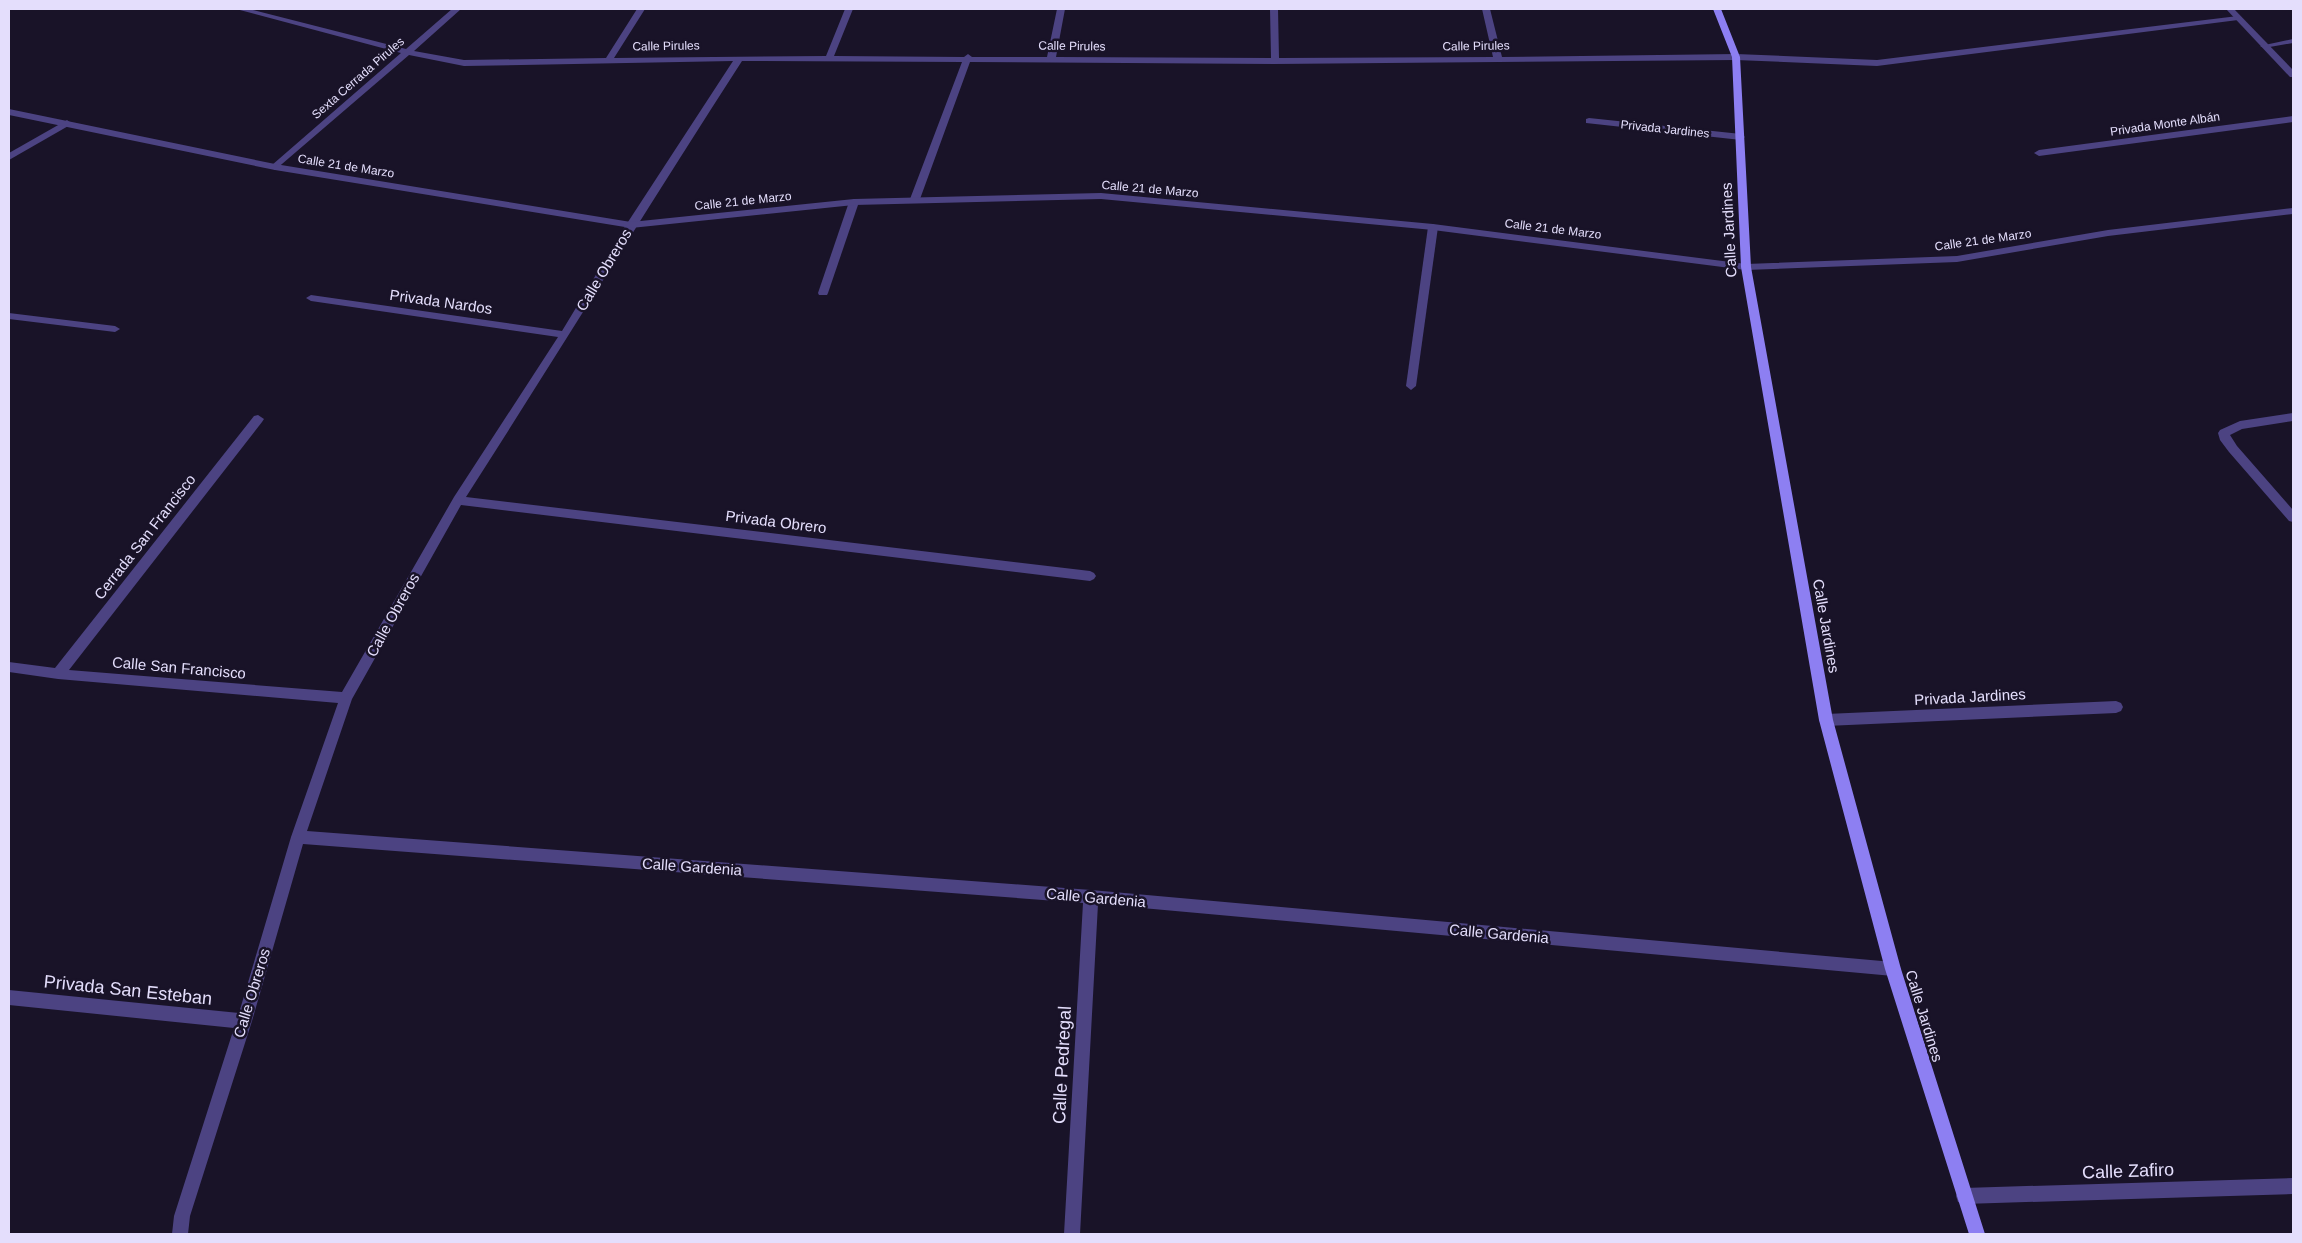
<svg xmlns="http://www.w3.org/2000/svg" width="2302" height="1243" viewBox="0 0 2302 1243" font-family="Helvetica,sans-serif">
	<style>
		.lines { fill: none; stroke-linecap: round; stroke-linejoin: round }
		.minor { fill: #4c4382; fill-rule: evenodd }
		.tertiary { fill: #4c4382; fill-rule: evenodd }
		.secondary { fill: #8d7ff2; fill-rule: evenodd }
		.labels { text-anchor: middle; stroke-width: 5; stroke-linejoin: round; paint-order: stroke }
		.far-street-label { font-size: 12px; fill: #e4defc; stroke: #191328 }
		.street-label { font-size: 15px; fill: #e4defc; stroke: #191328 }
		.near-street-label { font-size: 18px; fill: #e4defc; stroke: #191328 }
	</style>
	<rect width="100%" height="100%" fill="#191328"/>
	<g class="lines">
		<g class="minor">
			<path d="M236,9H249L406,49L452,9H461L414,51L464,60L606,58L637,9H645L614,58L826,56L845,9H853L834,56L964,57L968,54L972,57H1047L1057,9H1065L1056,57L1271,58L1270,9H1278L1279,58L1493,57L1482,9H1490L1502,57L1736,54L1877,60L2238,16L2242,18L2238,20L1877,66L1736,60L1275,64L970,62L920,199L915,202L910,199L962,62L742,61C649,205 559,352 466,497L1090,571L1094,573L1096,576L1094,579L1090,581L461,505L352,699L307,831L1091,890L1893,962L1898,964L1901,969L1898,974L1893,976L1098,904L1080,1234H1064L1083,903L303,844L252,1021L190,1216L188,1234H172L174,1216L234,1028L9,1005V990L239,1013L291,837L338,703L58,679L9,672V662L55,668L254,416L258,415L264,419L262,422L69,670L342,692L454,497L558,337L311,301L306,298L311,295L562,331L626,225L733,61L464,66L409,55L275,170L270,167L272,165L401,53Z"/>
			<polygon points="2293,39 2293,43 2264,48 2260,46"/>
			<polygon points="2293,116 2293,122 2039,156 2034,153 2039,150"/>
			<polygon points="1589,118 1741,134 1745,137 1741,140 1586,123 1586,119"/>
			<polygon points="67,120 71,123 70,125 9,160 9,153"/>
			<polygon points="854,199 859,202 828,293 827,295 819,295 818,293 849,202"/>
			<polygon points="1433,224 1438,227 1416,386 1411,390 1406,386 1428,227"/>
			<polygon points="9,313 115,326 120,329 115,332 9,319"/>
			<polygon points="2293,413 2293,421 2242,429 2230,435 2237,446 2293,510 2293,522 2289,521 2229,452 2220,440 2218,433 2220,430 2240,421"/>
			<polygon points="2116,701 2121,703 2123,707 2121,711 2116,713 1826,726 1821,724 1819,720 1821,716 1826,714"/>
			<polygon points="2293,1178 2293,1194 1964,1204 1958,1202 1956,1196 1958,1190 1964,1188"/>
		</g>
		<g class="tertiary">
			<polygon points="2226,9 2234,9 2293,70 2293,77 2290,77"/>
			<polygon points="9,109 275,164 631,222 854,199 1101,193 1433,224 1746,264 1957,256 2108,230 2293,208 2293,214 2108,236 1957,262 1746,270 1433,230 1101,199 854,205 631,228 275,170 9,115"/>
		</g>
		<polygon class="secondary" points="1713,9 1721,9 1740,57 1751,267 1833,720 1901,969 1985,1234 1969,1234 1885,969 1819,720 1741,267 1732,57"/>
	</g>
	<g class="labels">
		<g class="far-street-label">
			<text transform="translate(666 46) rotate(-1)" y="4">Calle Pirules</text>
			<text transform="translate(1072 46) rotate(1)" y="4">Calle Pirules</text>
			<text transform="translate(1476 46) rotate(-1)" y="4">Calle Pirules</text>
			<text transform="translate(358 78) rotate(-41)" y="4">Sexta Cerrada Pirules</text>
			<text transform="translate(2165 124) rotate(-8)" y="4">Privada Monte Albán</text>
			<text transform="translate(1665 129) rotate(6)" y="4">Privada Jardines</text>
			<text transform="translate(346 166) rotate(9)" y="4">Calle 21 de Marzo</text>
			<text transform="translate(1150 189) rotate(5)" y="4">Calle 21 de Marzo</text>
			<text transform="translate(743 201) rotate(-6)" y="4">Calle 21 de Marzo</text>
			<text transform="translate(1553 229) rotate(7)" y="4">Calle 21 de Marzo</text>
			<text transform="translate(1983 240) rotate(-8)" y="4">Calle 21 de Marzo</text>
		</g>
		<g class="street-label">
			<text transform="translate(1729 230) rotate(-93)" y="5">Calle Jardines</text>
			<text transform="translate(604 270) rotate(-59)" y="5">Calle Obreros</text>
			<text transform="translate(441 302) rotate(8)" y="5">Privada Nardos</text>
			<text transform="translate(776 522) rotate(7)" y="5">Privada Obrero</text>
			<text transform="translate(145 537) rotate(-52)" y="5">Cerrada San Francisco</text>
			<text transform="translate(393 615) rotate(-61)" y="5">Calle Obreros</text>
			<text transform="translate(1826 626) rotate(80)" y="5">Calle Jardines</text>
			<text transform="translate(179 668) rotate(5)" y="5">Calle San Francisco</text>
			<text transform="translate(1970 697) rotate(-3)" y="5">Privada Jardines</text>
			<text transform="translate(692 867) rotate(4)" y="5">Calle Gardenia</text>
			<text transform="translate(1096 898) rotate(5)" y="5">Calle Gardenia</text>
			<text transform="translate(1499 934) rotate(5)" y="5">Calle Gardenia</text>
			<text transform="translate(252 993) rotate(-73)" y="5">Calle Obreros</text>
			<text transform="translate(1924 1016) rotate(73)" y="5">Calle Jardines</text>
		</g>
		<g class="near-street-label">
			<text transform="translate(128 990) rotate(6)" y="6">Privada San Esteban</text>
			<text transform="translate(1062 1065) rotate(-87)" y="6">Calle Pedregal</text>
			<text transform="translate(2128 1171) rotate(-2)" y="6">Calle Zafiro</text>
		</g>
	</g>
	<rect width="2302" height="1243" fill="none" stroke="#e4defc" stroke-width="20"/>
</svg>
